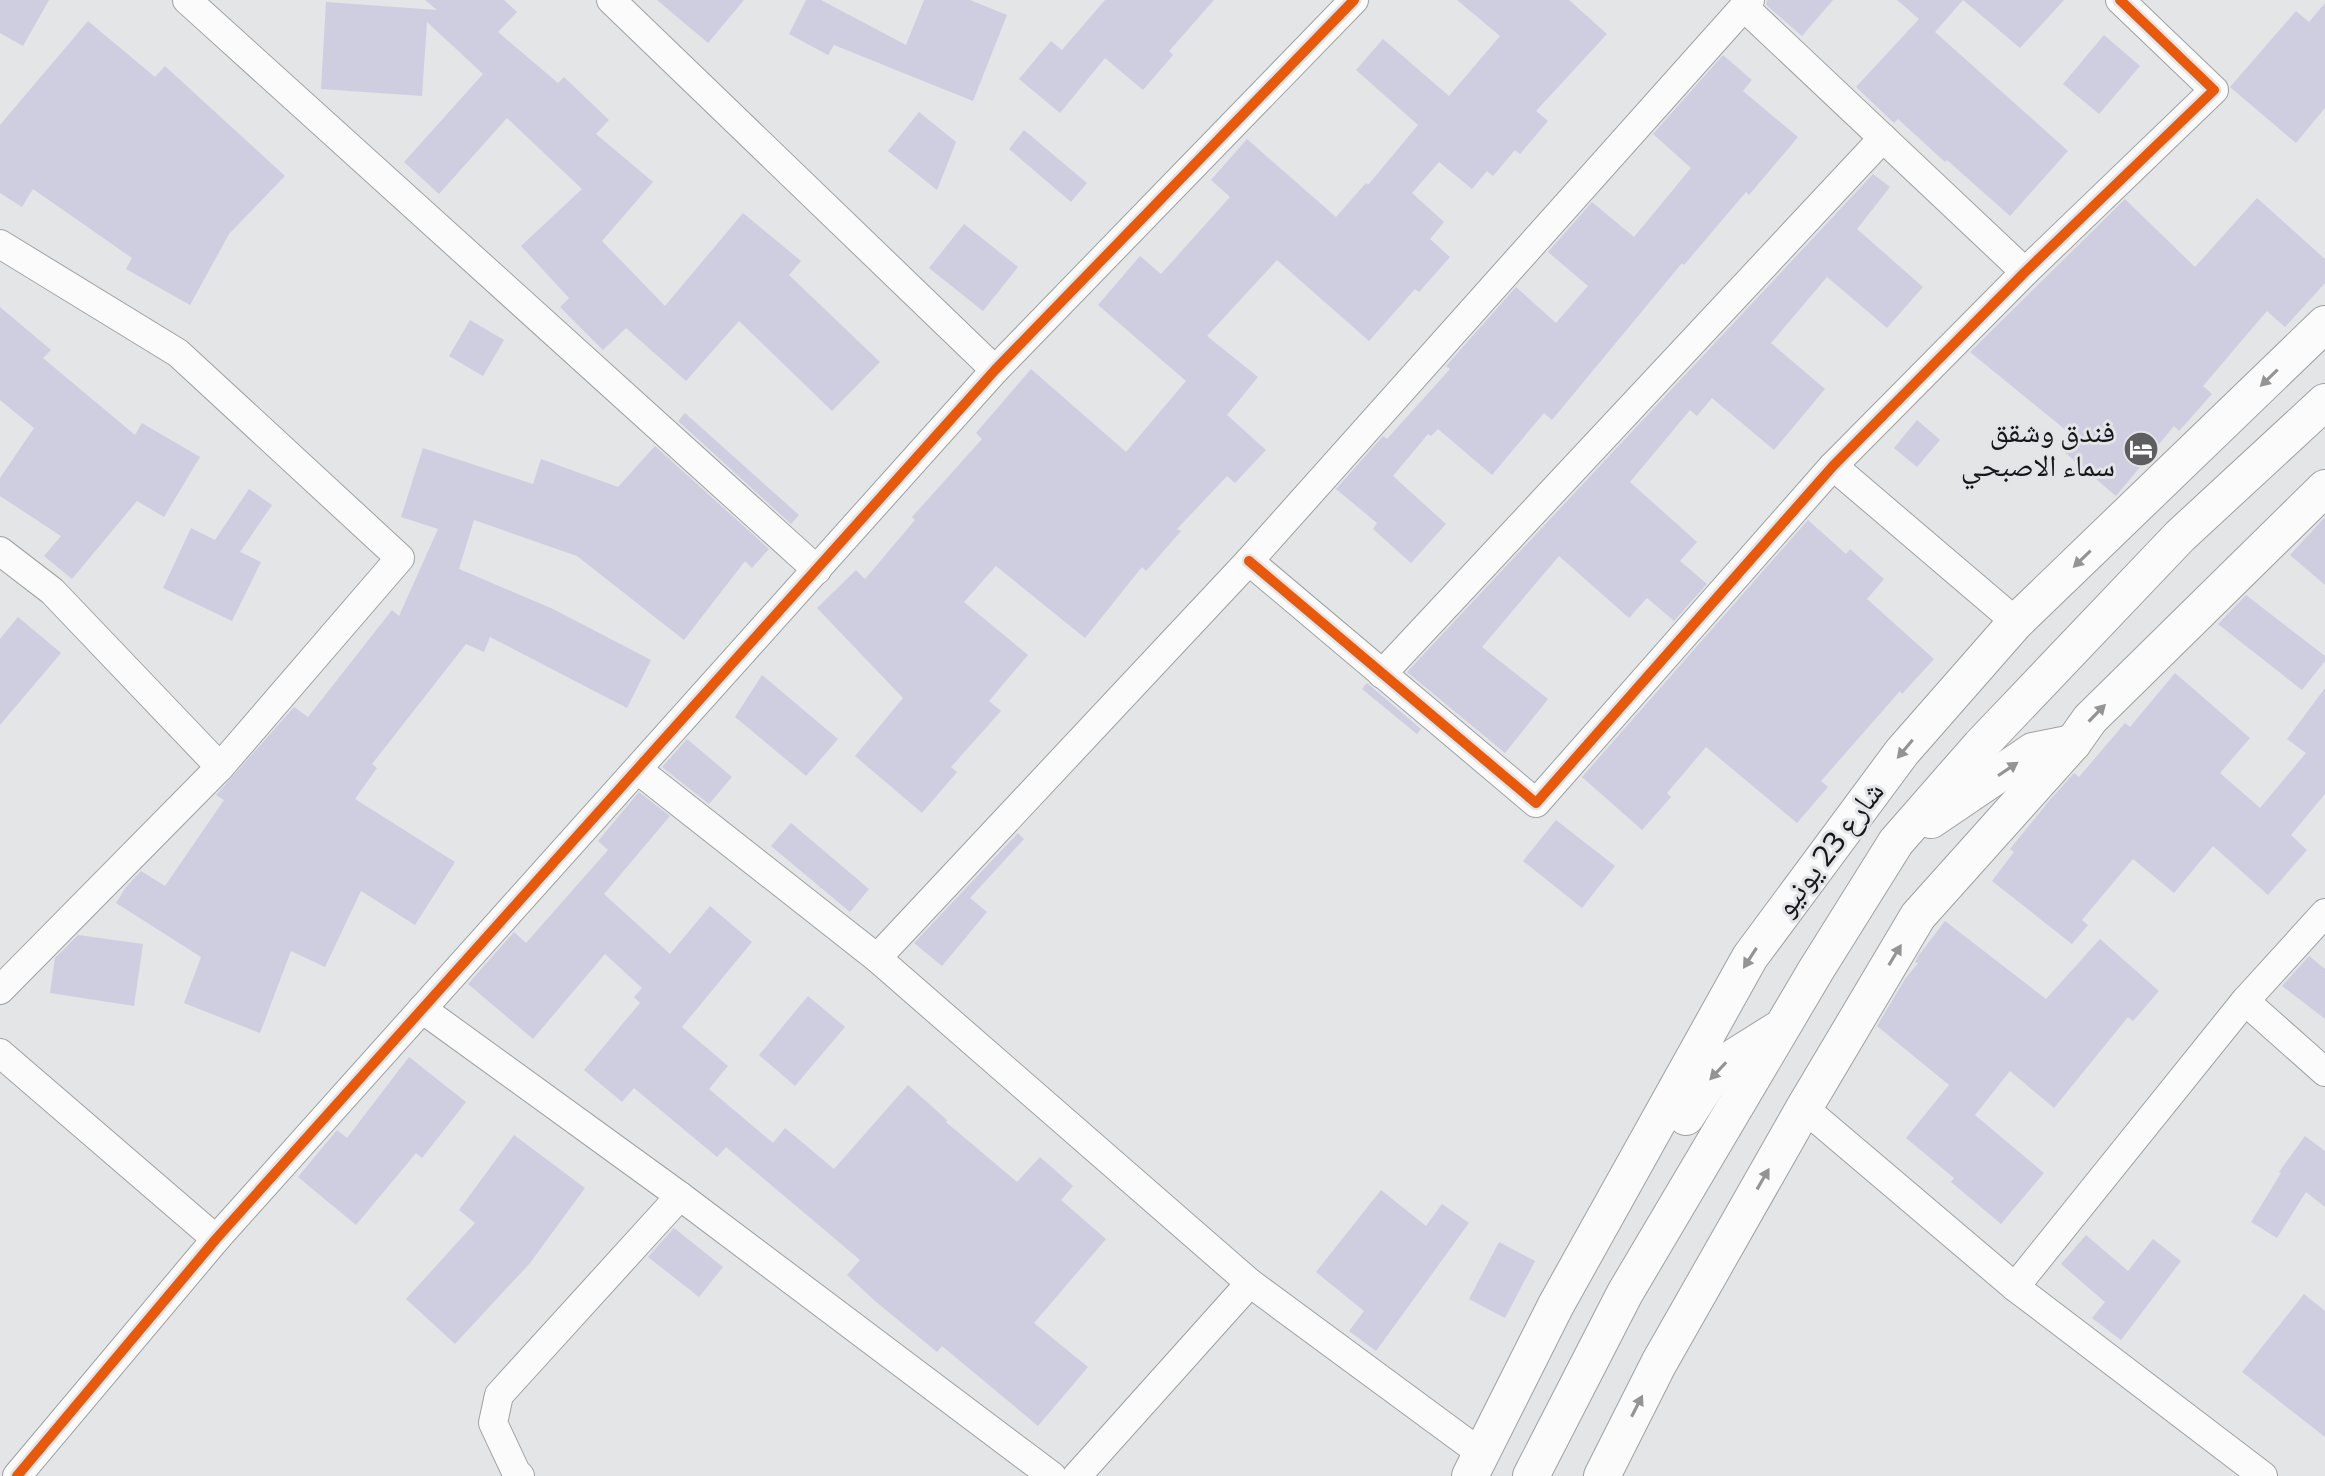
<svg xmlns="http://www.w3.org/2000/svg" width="2325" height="1476" viewBox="0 0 2325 1476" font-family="Commissioner,'Noto Naskh Arabic',sans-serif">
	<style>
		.building { fill: #cecee0 }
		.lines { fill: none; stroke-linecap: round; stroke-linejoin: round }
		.minor-casing { stroke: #9fa0a1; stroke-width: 30 }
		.tertiary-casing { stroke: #9fa0a1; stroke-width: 38 }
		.minor { stroke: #fbfbfb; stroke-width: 28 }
		.tertiary { stroke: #fbfbfb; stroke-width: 36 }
		.cycleway-casing { stroke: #e2e4e8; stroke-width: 15 }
		.cycleway { stroke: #e8590c; stroke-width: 10 }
		.oneway { fill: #949495 }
		.labels { text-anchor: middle; stroke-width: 6; stroke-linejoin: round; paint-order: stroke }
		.poi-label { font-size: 30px; fill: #161618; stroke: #e2e4e8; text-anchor: end }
		.street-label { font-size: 30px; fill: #161618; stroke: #e2e4e8 }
	</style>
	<rect width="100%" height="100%" fill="#e3e5e7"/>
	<g class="building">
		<polygon points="0,0 49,0 23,46 0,33"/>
		<polygon points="425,0 504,0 517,12 498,32 558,83 564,77 609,120 596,134 653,182 602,241 665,306 743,213 801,261 789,275 880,362 832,411 739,321 686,381 626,328 603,350 560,307 569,298 521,246 582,189 507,118 439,194 404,162 483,74 427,22 422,96 321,89 326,2 437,10"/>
		<polygon points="657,0 744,0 708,43"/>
		<polygon points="806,0 821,0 906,45 924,0 970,0 1007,15 973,101 834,45 828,55 789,34"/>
		<polygon points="1105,0 1214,0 1169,51 1173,55 1143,90 1105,58 1060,113 1019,79 1051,41 1062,50"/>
		<polygon points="1457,0 1569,0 1607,34 1536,111 1548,121 1520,154 1515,150 1493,176 1487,171 1472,189 1439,162 1412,193 1444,222 1430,239 1450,257 1419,292 1415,289 1369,341 1277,260 1207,336 1258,377 1227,415 1266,450 1235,483 1227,476 1177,529 1181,531 1146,571 1142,567 1085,638 996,566 964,602 1028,655 989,701 1001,711 951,767 957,772 922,813 855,756 903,698 817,608 856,570 865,579 915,520 912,517 982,439 976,433 1031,369 1126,452 1186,381 1098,305 1140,256 1161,274 1230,197 1211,180 1247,139 1336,217 1366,183 1368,185 1418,125 1356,70 1383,39 1449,96 1500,36"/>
		<polygon points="1767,0 1833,0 1802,36 1766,5"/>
		<polygon points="1897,0 1963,0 1935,32 2068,151 2010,216 1947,160 1945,162 1898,119 1894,123 1856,87 1919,19"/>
		<polygon points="1963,0 2064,0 2020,48"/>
		<polygon points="2325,3 2325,108 2296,143 2230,87 2296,11 2309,22"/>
		<polygon points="88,21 155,77 165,66 285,176 229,234 190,305 126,269 132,258 33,189 22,207 0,193 0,125"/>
		<polygon points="2104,35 2140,66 2099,114 2063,84"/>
		<polygon points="1723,55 1752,80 1743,91 1798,137 1749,195 1746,192 1684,265 1682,263 1552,420 1544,413 1492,475 1438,429 1431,436 1428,434 1393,476 1446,524 1411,563 1373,529 1377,523 1336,489 1383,436 1387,439 1450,369 1446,366 1516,287 1556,323 1588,286 1548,252 1592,202 1634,237 1691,168 1653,134"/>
		<polygon points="919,112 956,142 937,190 888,151"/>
		<polygon points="1024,130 1087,183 1071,202 1009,149"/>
		<polygon points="1873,174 1890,187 1857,229 1923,287 1887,328 1827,277 1771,343 1825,389 1774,450 1712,398 1697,416 1690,410 1630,482 1697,542 1680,561 1707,584 1674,621 1647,598 1629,618 1559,556 1482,647 1548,699 1505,753 1407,672"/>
		<polygon points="2257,198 2325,259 2325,283 2285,327 2267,311 2203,386 2212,394 2179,431 2174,426 2116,496 2062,450 2073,436 1970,352 2125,199 2195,267"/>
		<polygon points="964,224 1018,267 983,311 929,268"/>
		<polygon points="0,307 51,350 43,358 135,435 142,423 200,457 164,517 137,501 72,579 44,556 61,536 0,496 0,478 34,428 0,400"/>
		<polygon points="470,320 504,340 483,376 449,356"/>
		<polygon points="685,413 799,515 791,524 678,421"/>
		<polygon points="1917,420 1940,440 1917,467 1894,448"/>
		<polygon points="655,446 769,549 752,568 745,561 684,640 577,556 474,520 459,569 553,609 651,660 627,708 490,637 484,652 466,644 372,764 377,768 355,799 455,862 415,925 361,891 325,967 291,951 260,1033 184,1003 201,957 116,903 126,887 141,871 165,886 224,800 216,795 294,707 308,717 392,610 399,616 438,529 401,517 423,448 533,484 541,459 618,487"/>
		<polygon points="249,489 272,505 240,552 261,562 232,621 163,588 191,528 215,540"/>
		<polygon points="2325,517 2325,585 2290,555"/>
		<polygon points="1808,520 1846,554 1850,549 1884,579 1867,599 1934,659 1902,694 1900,691 1821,781 1828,787 1797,823 1706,747 1667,793 1671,797 1642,830 1582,777"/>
		<polygon points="2246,595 2325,656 2325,661 2302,690 2218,624"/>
		<polygon points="18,617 61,653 0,725 0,639"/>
		<polygon points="2175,673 2250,738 2220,773 2260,808 2306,753 2287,739 2325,688 2325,794 2291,835 2307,850 2268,895 2213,846 2174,893 2133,859 2082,920 2088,925 2072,944 1992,881 2014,852 2010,849 2049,801 2074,773 2079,777 2125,723 2130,727"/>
		<polygon points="762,675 838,739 806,776 735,717"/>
		<polygon points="1367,683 1421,729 1417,734 1362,689"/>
		<polygon points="687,739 732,777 709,804 662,767"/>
		<polygon points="639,792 670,816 604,894 670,954 710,906 752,942 682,1027 728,1066 709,1089 773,1143 785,1128 834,1169 908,1085 947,1120 946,1122 1017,1182 1040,1157 1073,1186 1061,1200 1106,1239 1034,1323 1088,1367 1038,1426 942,1346 937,1352 875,1301 847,1275 860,1260 726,1147 717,1157 634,1088 622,1102 584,1070 640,1003 634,997 642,988 605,954 533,1039 468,984 514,932 526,943 608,850 598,841"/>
		<polygon points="1556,820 1615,866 1582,908 1523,861"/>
		<polygon points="791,823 869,889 850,912 771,846"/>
		<polygon points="1018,833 1024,839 970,898 987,912 942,966 914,943"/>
		<polygon points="1945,921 2046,999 2100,939 2159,991 2133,1021 2128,1017 2054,1108 2010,1071 1975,1115 2044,1173 2001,1224 1951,1182 1954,1178 1906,1138 1949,1085 1877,1026 1905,979 1918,963 1915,962 1919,955"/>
		<polygon points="78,935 143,944 134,1006 50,993 55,958"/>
		<polygon points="2309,956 2325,969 2325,1019 2282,986"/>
		<polygon points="808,996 845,1027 795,1086 759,1055"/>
		<polygon points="409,1057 466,1102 422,1158 416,1153 356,1225 298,1177 337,1130 347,1138"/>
		<polygon points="514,1135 585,1188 530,1263 455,1344 406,1299 475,1223 459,1210"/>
		<polygon points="2305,1136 2325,1151 2325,1207 2306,1192 2277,1238 2251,1222 2281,1173 2279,1172"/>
		<polygon points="1381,1190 1426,1226 1442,1204 1469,1223 1376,1351 1349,1331 1364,1311 1316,1272"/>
		<polygon points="674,1228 723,1267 699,1297 648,1257"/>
		<polygon points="2086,1235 2128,1271 2153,1239 2181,1261 2121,1340 2092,1318 2105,1302 2061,1264"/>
		<polygon points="1499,1242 1535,1261 1505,1318 1469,1299"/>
		<polygon points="2304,1294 2325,1311 2325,1437 2242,1372"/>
	</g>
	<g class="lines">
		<defs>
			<g id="minor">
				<polyline points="187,0 817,570"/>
				<polyline points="611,0 995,370"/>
				<polyline points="1744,7 2025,272"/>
				<polyline points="0,244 178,353 400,558 220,767 0,990"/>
				<polyline points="1833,466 2016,622"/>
				<polyline points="0,551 52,591 220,767"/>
				<polyline points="1249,561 1536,803 1833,466 2025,272 2214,90 2120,0"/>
				<polyline points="1382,674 1883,138"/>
				<polyline points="638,770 877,958 1250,1283 1482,1454"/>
				<polyline points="877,958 1249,561 1750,0"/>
				<polyline points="2245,1001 2325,1072"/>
				<polyline points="422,1009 680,1196 1052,1476"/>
				<polyline points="0,1053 216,1239"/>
				<polyline points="1804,1108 2015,1287 2263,1476"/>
				<polyline points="2015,1287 2245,1001 2325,913"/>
				<polyline points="17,1476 216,1239 995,370 1354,0"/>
				<polyline points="520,1476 516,1472 493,1423 499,1395 680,1196"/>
				<polyline points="1077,1476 1250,1283"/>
			</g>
			<g id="tertiary">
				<polyline points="1931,820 2033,751 2073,743"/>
				<polyline points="1686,1117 1718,1067 1777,1030"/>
				<polyline points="1470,1476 1556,1305 1750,957 1902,752 2016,622 2325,324"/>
				<polyline points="1531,1476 1625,1293 1816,970 1896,842 1980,746 2180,536 2325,402"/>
				<polyline points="1602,1476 1659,1363 1804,1108 1918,916 2073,743 2090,719 2325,488"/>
			</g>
		</defs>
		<use href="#minor" class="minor-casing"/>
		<use href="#tertiary" class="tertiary-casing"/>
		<use href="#minor" class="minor"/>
		<use href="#tertiary" class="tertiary"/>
		<defs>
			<g id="cycleway">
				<polyline points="1249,561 1536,803 1833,466 2025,272 2214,90 2120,0"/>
				<polyline points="17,1476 216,1239 995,370 1354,0"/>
			</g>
		</defs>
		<use href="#cycleway" class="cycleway-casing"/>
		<use href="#cycleway" class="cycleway"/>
	</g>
	<defs><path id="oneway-solid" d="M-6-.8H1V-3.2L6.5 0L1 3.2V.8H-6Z" transform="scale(2)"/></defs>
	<g class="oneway">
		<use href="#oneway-solid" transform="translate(2269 378) rotate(136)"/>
		<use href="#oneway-solid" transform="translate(2082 559) rotate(136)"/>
		<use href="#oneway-solid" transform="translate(2097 713) rotate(-46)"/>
		<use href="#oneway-solid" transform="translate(1905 749) rotate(130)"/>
		<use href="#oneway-solid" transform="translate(2008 769) rotate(-34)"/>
		<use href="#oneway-solid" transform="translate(1895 955) rotate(-59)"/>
		<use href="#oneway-solid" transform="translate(1750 958) rotate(123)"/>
		<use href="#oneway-solid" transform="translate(1718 1071) rotate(133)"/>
		<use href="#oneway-solid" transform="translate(1763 1179) rotate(-60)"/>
		<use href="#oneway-solid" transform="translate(1637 1406) rotate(-63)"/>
	</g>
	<defs>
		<symbol id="hotel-disc" viewBox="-11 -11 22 22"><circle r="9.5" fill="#5e5e60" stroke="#e2e4e8"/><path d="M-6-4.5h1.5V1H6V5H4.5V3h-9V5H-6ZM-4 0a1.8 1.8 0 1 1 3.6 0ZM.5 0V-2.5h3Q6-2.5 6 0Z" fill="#fff"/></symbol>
	</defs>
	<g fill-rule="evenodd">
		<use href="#hotel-disc" x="2121" y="429" width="40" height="40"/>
	</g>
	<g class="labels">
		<g class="poi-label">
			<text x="2115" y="442">فندق وشقق<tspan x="2115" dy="34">سماء الاصبحي</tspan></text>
		</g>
		<g class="street-label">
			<text transform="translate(1829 849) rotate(-53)" y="10">شارع 23 يونيو</text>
		</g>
	</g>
</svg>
